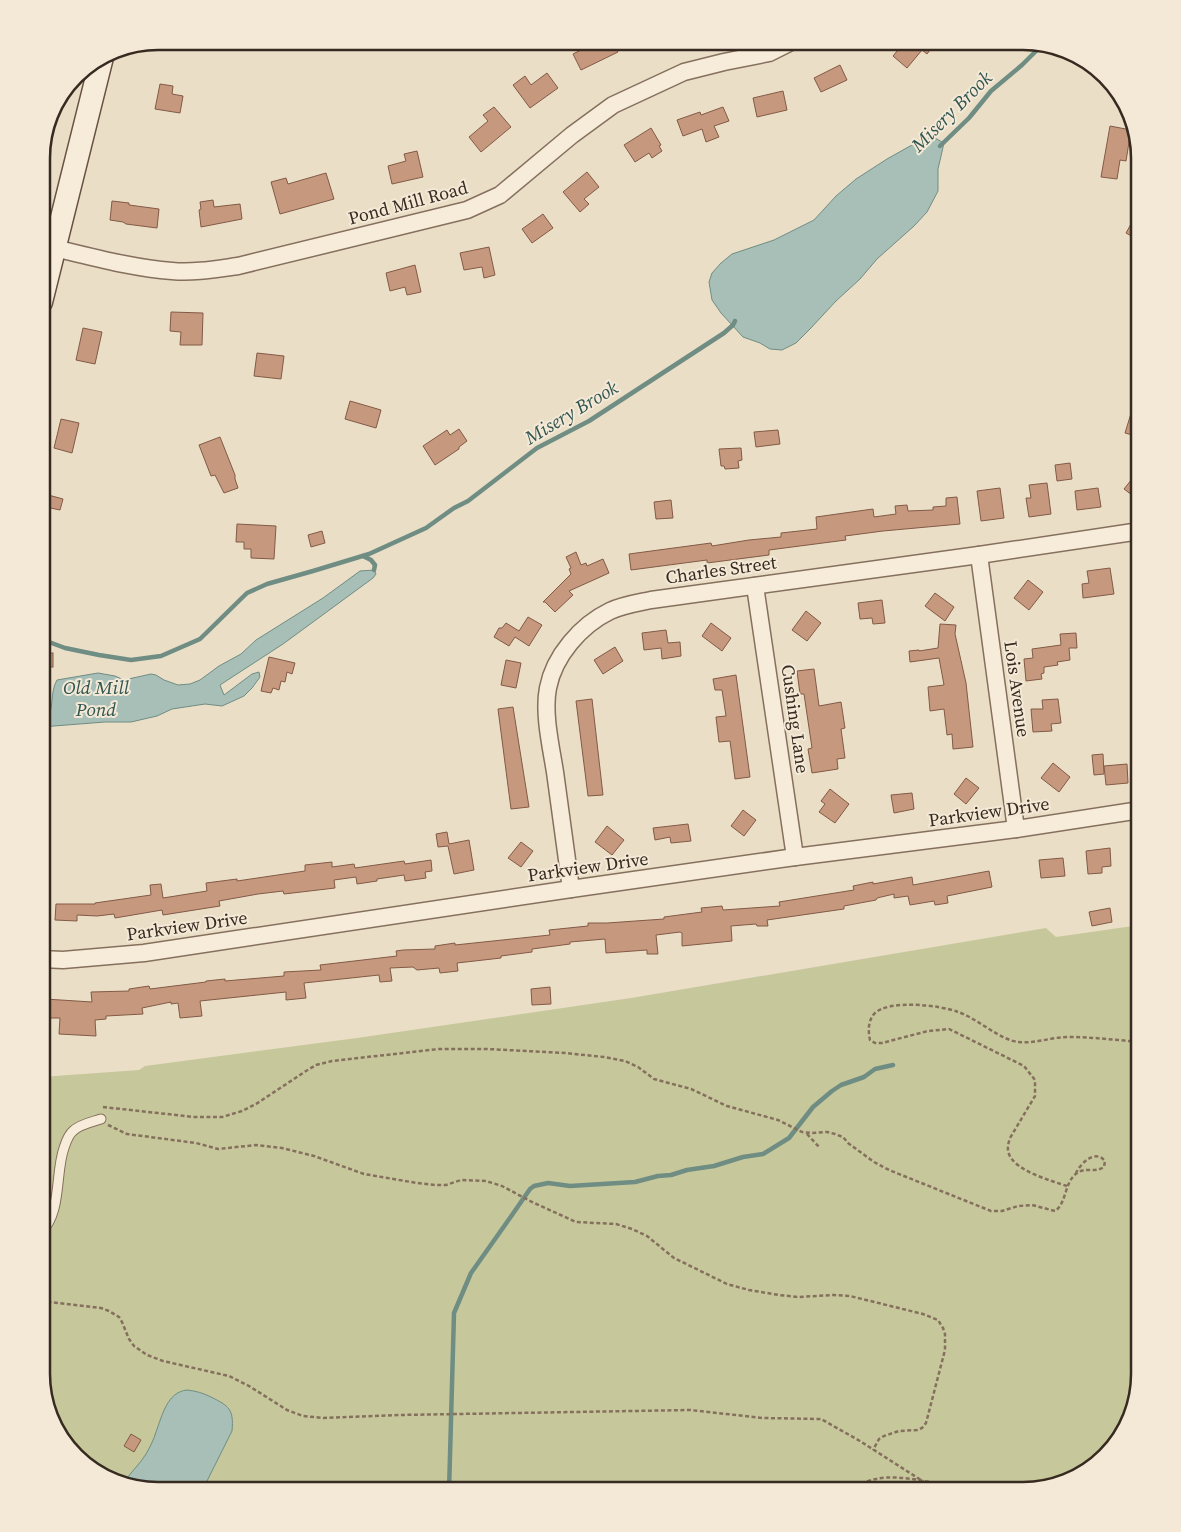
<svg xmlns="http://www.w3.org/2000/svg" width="1181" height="1532" viewBox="0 0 1181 1532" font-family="'Source Serif 4',serif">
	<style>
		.green { fill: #c6c89b }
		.water { fill: #a8bfb7; stroke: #6f8d83 }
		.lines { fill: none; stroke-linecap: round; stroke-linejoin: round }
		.stream { stroke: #6f8d83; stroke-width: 4.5 }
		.building { fill: #c6997f; stroke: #825a45 }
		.lane-casing { stroke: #85705d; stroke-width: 11 }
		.street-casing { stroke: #85705d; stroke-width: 19 }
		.secondary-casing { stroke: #675141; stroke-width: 25 }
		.path { stroke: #85705d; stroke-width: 2.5; stroke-dasharray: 4 2.5; stroke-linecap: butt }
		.lane { stroke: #f6ecd9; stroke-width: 9 }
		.street { stroke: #f6ecd9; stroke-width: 16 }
		.secondary { stroke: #f6ecd9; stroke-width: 22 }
		.labels { text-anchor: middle; stroke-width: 4; stroke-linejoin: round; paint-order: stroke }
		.street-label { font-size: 18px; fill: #372a20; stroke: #f3e9d6 }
		.water-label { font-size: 19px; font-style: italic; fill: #315550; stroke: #f3e9d6 }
		.rim { fill: none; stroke: #372a20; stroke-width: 2.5 }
	</style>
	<rect width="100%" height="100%" fill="#ebdec7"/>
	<polygon class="green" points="1140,925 1140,1374 1124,1432 1088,1471 1023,1491 158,1491 100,1475 61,1439 41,1374 41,1077 139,1070 145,1066 357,1038 631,998 1046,928 1056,937"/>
	<g class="water">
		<polygon points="933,137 944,143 938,169 938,191 927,212 914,226 877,259 860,279 836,301 810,329 796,343 782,350 770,349 760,343 743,337 721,313 712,300 709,282 712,273 721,263 732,254 774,240 814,220 836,196 856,179 887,159 919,141"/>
		<path d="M374,570L376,574L373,578L283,644L220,685L224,695L252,674L259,672L260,677L252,688L244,696L222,706L205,704L172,709L157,716L131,722H105L41,727V707L42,719L48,718C54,706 50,692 57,680L98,673L115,676L124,680L151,674L156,675L164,680L178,685L190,684L200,680L219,666L241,654L256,640L323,598L360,571Z"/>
		<path d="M187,1390C196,1391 203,1393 211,1397C229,1406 234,1409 232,1431L202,1491H158L124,1482C131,1472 140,1464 146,1454C150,1447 154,1439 156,1432C162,1416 167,1392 187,1390Z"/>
	</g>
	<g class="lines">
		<g class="stream">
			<polyline points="940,146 969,118 991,91 1022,65 1042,45"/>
			<polyline points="363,556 371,560 375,565 374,570"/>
			<polyline points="41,639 65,648 99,655 131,660 161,656 200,639 247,593 267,584 313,571 369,554 426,528 454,508 468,501 537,448 589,421 724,333 733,325 735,321"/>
			<polyline points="449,1491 454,1313 471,1273 512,1215 530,1189 534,1186 548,1183 570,1186 635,1182 658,1176 671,1175 687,1170 714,1166 743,1157 763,1154 789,1138 813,1107 832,1091 841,1085 864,1077 875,1069 893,1065"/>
		</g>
	</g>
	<g class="building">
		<polygon points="599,41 612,41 618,52 581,70 573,54"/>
		<polygon points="905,41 937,41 927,54 922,50 907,68 893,56"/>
		<polygon points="840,65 847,80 821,92 814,78"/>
		<polygon points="547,73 558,88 530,108 513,85 525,76 531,85"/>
		<polygon points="160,84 173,86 172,94 183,96 180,113 155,109"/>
		<polygon points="783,91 787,110 757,117 753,98"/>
		<polygon points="494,107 511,127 481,152 469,137 488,121 483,115"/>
		<polygon points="723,107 729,121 714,126 719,137 706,142 702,129 683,136 677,120 700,112 701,115"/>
		<polygon points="1110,126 1131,130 1126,161 1120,160 1117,179 1101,177"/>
		<polygon points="651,128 661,145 659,146 662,151 652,158 649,153 635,162 624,145"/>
		<polygon points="417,151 423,177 392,184 388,166 406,161 404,154"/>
		<polygon points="587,172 599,187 584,199 589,204 580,212 563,192"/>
		<polygon points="326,173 334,199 280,214 271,182 286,178 288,184"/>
		<polygon points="213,200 214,207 240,204 242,219 201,227 199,210 201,209 200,202"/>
		<polygon points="112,201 129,203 129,205 159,209 157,228 126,224 123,222 110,220"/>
		<polygon points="1140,208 1140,241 1126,233"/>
		<polygon points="543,214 553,228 532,243 522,229"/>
		<polygon points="489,247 495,275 484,278 482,267 464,270 460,253"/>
		<polygon points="415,265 421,292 407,295 405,287 390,291 386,273"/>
		<polygon points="171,312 203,313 202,345 180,345 181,332 170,331"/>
		<polygon points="83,328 102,332 95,364 76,360"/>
		<polygon points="257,353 284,356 281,379 254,376"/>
		<polygon points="1137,394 1140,394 1140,437 1125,433"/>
		<polygon points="350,401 381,410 376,428 345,419"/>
		<polygon points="61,419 79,423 72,453 54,448"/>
		<polygon points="459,429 467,441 459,447 459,449 435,465 423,446 447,430 450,435"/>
		<polygon points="778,430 780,444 756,447 754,432"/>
		<polygon points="220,437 235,475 235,479 238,488 224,493 215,475 211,476 199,445"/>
		<polygon points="741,448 742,460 738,461 739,468 725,469 724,466 721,466 719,449"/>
		<polygon points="1070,463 1072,479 1057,481 1055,465"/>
		<polygon points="1140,469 1140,501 1124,489"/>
		<polygon points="1047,483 1051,514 1029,517 1026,498 1031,498 1029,485"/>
		<polygon points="1000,488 1004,518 981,521 977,491"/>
		<polygon points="1098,488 1101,507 1077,510 1075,491"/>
		<polygon points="41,493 63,499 60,510 41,506"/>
		<polygon points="957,497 960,524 883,531 845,536 846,540 769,550 769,555 707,563 707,560 631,570 629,554 711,543 712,546 749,540 781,537 781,533 817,529 816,517 873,509 874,517 896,514 895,506 907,505 908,511 933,510 933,507 946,506 946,498"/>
		<polygon points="671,500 673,518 656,519 654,502"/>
		<polygon points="237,524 276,526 274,559 251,558 251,549 244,549 244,542 236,542"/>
		<polygon points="322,531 325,543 311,547 308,535"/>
		<polygon points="576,552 581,565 586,563 587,566 603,559 609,573 569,591 573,595 555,612 545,602 543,602 571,574 569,569 571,568 566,557"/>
		<polygon points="1110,568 1114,594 1083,598 1082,584 1089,583 1087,571"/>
		<polygon points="1028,580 1043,592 1029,610 1014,598"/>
		<polygon points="935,593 954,607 945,621 925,606"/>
		<polygon points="882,600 885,623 873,624 872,618 860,619 858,603"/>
		<polygon points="806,611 821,623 807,641 792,630"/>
		<polygon points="528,617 542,625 529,646 515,637 509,646 494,637 499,628 502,628 506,623 519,631"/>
		<polygon points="711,623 731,638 722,651 702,636"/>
		<polygon points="940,624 956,625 955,634 966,683 973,747 953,749 952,734 947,735 944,709 930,711 928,687 944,685 939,658 910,662 909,651 919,650 919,651 938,648"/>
		<polygon points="666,630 668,643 680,642 681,656 662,659 661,648 644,650 642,633"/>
		<polygon points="1076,633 1077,648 1069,648 1070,660 1057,662 1058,665 1044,667 1044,673 1041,674 1042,679 1026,681 1024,659 1033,658 1032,649 1061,645 1060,634"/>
		<polygon points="615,647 623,661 603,674 594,660"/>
		<rect x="41" y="653" width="12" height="14"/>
		<polygon points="269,657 295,663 292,674 287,672 285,682 281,681 279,690 273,688 271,693 261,691"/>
		<polygon points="506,660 521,663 516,688 501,685"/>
		<polygon points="814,669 819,706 841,702 845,728 841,729 845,758 837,759 838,769 812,773 808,749 812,748 804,694 800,694 797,671"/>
		<polygon points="736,675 750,777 735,779 730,741 719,742 716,717 726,716 722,690 715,690 713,679"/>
		<polygon points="592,699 603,795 588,796 576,701"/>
		<polygon points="1058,699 1061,723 1051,724 1052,731 1033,732 1031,709 1043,709 1042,700"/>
		<polygon points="513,707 529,807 511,809 498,709"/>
		<polygon points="1103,754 1104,774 1094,775 1092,755"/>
		<polygon points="1053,763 1070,777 1059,792 1041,778"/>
		<polygon points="1127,764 1128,783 1106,785 1104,766"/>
		<polygon points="966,778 979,788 966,804 954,794"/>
		<polygon points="830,789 849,804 835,823 819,812 825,804 821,801"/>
		<polygon points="912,793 914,809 894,813 891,795"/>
		<polygon points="743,810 756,820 744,836 731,826"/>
		<polygon points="688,824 691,841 671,843 670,837 655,840 653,828"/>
		<polygon points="607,826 624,840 612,855 595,842"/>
		<polygon points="447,832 449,844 469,840 474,870 454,874 448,846 438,847 436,834"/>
		<polygon points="521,842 533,851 521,867 508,858"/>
		<polygon points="1110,848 1111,866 1102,867 1102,873 1088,874 1086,851"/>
		<polygon points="1063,858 1065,876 1041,878 1039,860"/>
		<polygon points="431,860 432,871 425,872 426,878 405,881 404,875 377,879 377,881 357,884 356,877 334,880 335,888 284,894 283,891 258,894 219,901 220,906 163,915 162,910 115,918 114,914 97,916 77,915 77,921 55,920 56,904 95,904 95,903 151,895 150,885 161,884 163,898 207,891 206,883 237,879 237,881 305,871 305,865 332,862 332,867 354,864 355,868 404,861 405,864"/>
		<polygon points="989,871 992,887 947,896 948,903 935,905 934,901 910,905 908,896 894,898 894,894 877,898 876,900 844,906 844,909 767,920 768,926 757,926 756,924 731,926 732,941 682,946 682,933 680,932 656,935 658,954 647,954 647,950 606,953 605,939 570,942 570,944 532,949 532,952 501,956 501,958 457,963 458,971 440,973 439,968 417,970 413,967 390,968 392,981 380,982 379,975 304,983 306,998 286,1000 286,992 200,1001 202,1016 180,1018 178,1003 171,1004 171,1002 142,1008 143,1014 106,1016 106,1019 95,1020 96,1036 59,1034 60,1018 44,1018 45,999 92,1002 91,992 129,991 129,989 149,986 150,989 206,982 206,981 225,979 225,981 284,976 284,972 321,970 320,965 397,956 396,951 403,950 435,949 435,946 455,943 455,945 550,935 549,930 588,926 588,923 607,923 664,919 664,917 702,912 701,908 722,906 723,910 780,906 779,902 854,890 853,886 873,882 873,884 912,877 913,885"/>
		<polygon points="1110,908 1112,922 1092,926 1089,912"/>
		<polygon points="550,987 551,1004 532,1005 531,989"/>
		<polygon points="131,1434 141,1440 134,1452 124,1446"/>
	</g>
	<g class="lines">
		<defs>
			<path id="lane" d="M41,1232C62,1213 55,1173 64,1148C66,1142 68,1135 73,1131C80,1124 92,1122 101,1119"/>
			<g id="street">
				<path d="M54,248C93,257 132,268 172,271C194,273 216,269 238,266L467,210L500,195L572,135L613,105L684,72L724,62L769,53L793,41"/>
				<polyline points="979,555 1016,829"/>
				<polyline points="755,586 795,857"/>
				<path d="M571,889C566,850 560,811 555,772C551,747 543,713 548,688C554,656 581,625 610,611C623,605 637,603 651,600L979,555L1140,531"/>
				<polyline points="41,959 63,960 144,953 571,889 795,857 1016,829 1140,810"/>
			</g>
			<polyline id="secondary" points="41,302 102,57"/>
		</defs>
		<use href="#lane" class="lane-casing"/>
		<use href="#street" class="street-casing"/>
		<use href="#secondary" class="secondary-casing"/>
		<g class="path">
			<path d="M103,1107L194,1117H222L242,1111L256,1104L306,1071L316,1065L332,1061L439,1049H487L565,1053L604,1057L625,1061L638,1067L654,1079L691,1089L727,1106L778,1120L802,1132L811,1133L827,1132L835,1134L843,1137L848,1143L874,1162L889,1170L991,1211H1002L1018,1206L1032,1205L1055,1211C1067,1203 1064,1182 1077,1173C1085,1167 1095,1173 1104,1167L1105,1161C1095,1149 1081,1163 1076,1173"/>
			<polyline points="108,1125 127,1134 196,1143 218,1149 256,1145 282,1148 314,1156 364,1174 417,1183 435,1185 446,1185 461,1180 486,1181 502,1186 532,1202 576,1222 616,1224 632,1229 647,1236 674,1258 727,1284 749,1290 779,1295 798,1297 834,1295 850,1296 923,1314 938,1320 943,1328 945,1334 945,1350 926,1423 922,1428 917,1430 899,1431 884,1436 879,1439 873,1450"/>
			<polyline points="807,1134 820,1148"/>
			<path d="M1067,1186C1052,1181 1015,1171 1009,1154C1007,1149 1008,1144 1010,1138L1035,1096V1080L1024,1066L949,1029L928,1031L882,1043H875L870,1040C868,1031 868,1021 874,1014C888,999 940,1005 958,1012C977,1018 1001,1041 1019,1042C1035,1044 1051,1037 1068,1037C1092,1037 1116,1040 1140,1042"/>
			<polyline points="41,1301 101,1308 109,1311 119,1317 122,1322 129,1339 134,1346 147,1355 163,1361 229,1376 249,1386 287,1410 303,1416 323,1418 400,1415 690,1410 763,1418 821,1419 860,1441 924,1482"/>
			<polyline points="1078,1474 1090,1468"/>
			<path d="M843,1491C854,1487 865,1481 876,1479C903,1473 944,1486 972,1491"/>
		</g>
		<use href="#lane" class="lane"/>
		<use href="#street" class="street"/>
		<use href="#secondary" class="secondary"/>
	</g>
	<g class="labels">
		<g class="street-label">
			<text transform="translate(408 203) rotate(-15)" y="6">Pond Mill Road</text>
			<text transform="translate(721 570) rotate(-8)" y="6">Charles Street</text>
			<text transform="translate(1017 689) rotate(82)" y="6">Lois Avenue</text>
			<text transform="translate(795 719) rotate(82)" y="6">Cushing Lane</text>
			<text transform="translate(989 812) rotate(-8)" y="6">Parkview Drive</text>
			<text transform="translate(588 867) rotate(-8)" y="6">Parkview Drive</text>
			<text transform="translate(187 926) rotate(-8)" y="6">Parkview Drive</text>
		</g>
		<g class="water-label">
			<text transform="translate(951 111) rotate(-45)" y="7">Misery Brook</text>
			<text transform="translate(571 412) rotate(-31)" y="7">Misery Brook</text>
			<text x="96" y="694">Old Mill<tspan x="96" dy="22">Pond</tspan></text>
		</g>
	</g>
	<path d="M0 0H1181V1532H0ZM158 50H1023A108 108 0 0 1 1131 158V1374A108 108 0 0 1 1023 1482H158A108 108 0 0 1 50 1374V158A108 108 0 0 1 158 50Z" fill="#f3e9d6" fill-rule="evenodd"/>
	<path class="rim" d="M158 50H1023A108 108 0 0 1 1131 158V1374A108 108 0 0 1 1023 1482H158A108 108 0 0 1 50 1374V158A108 108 0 0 1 158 50Z"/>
</svg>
